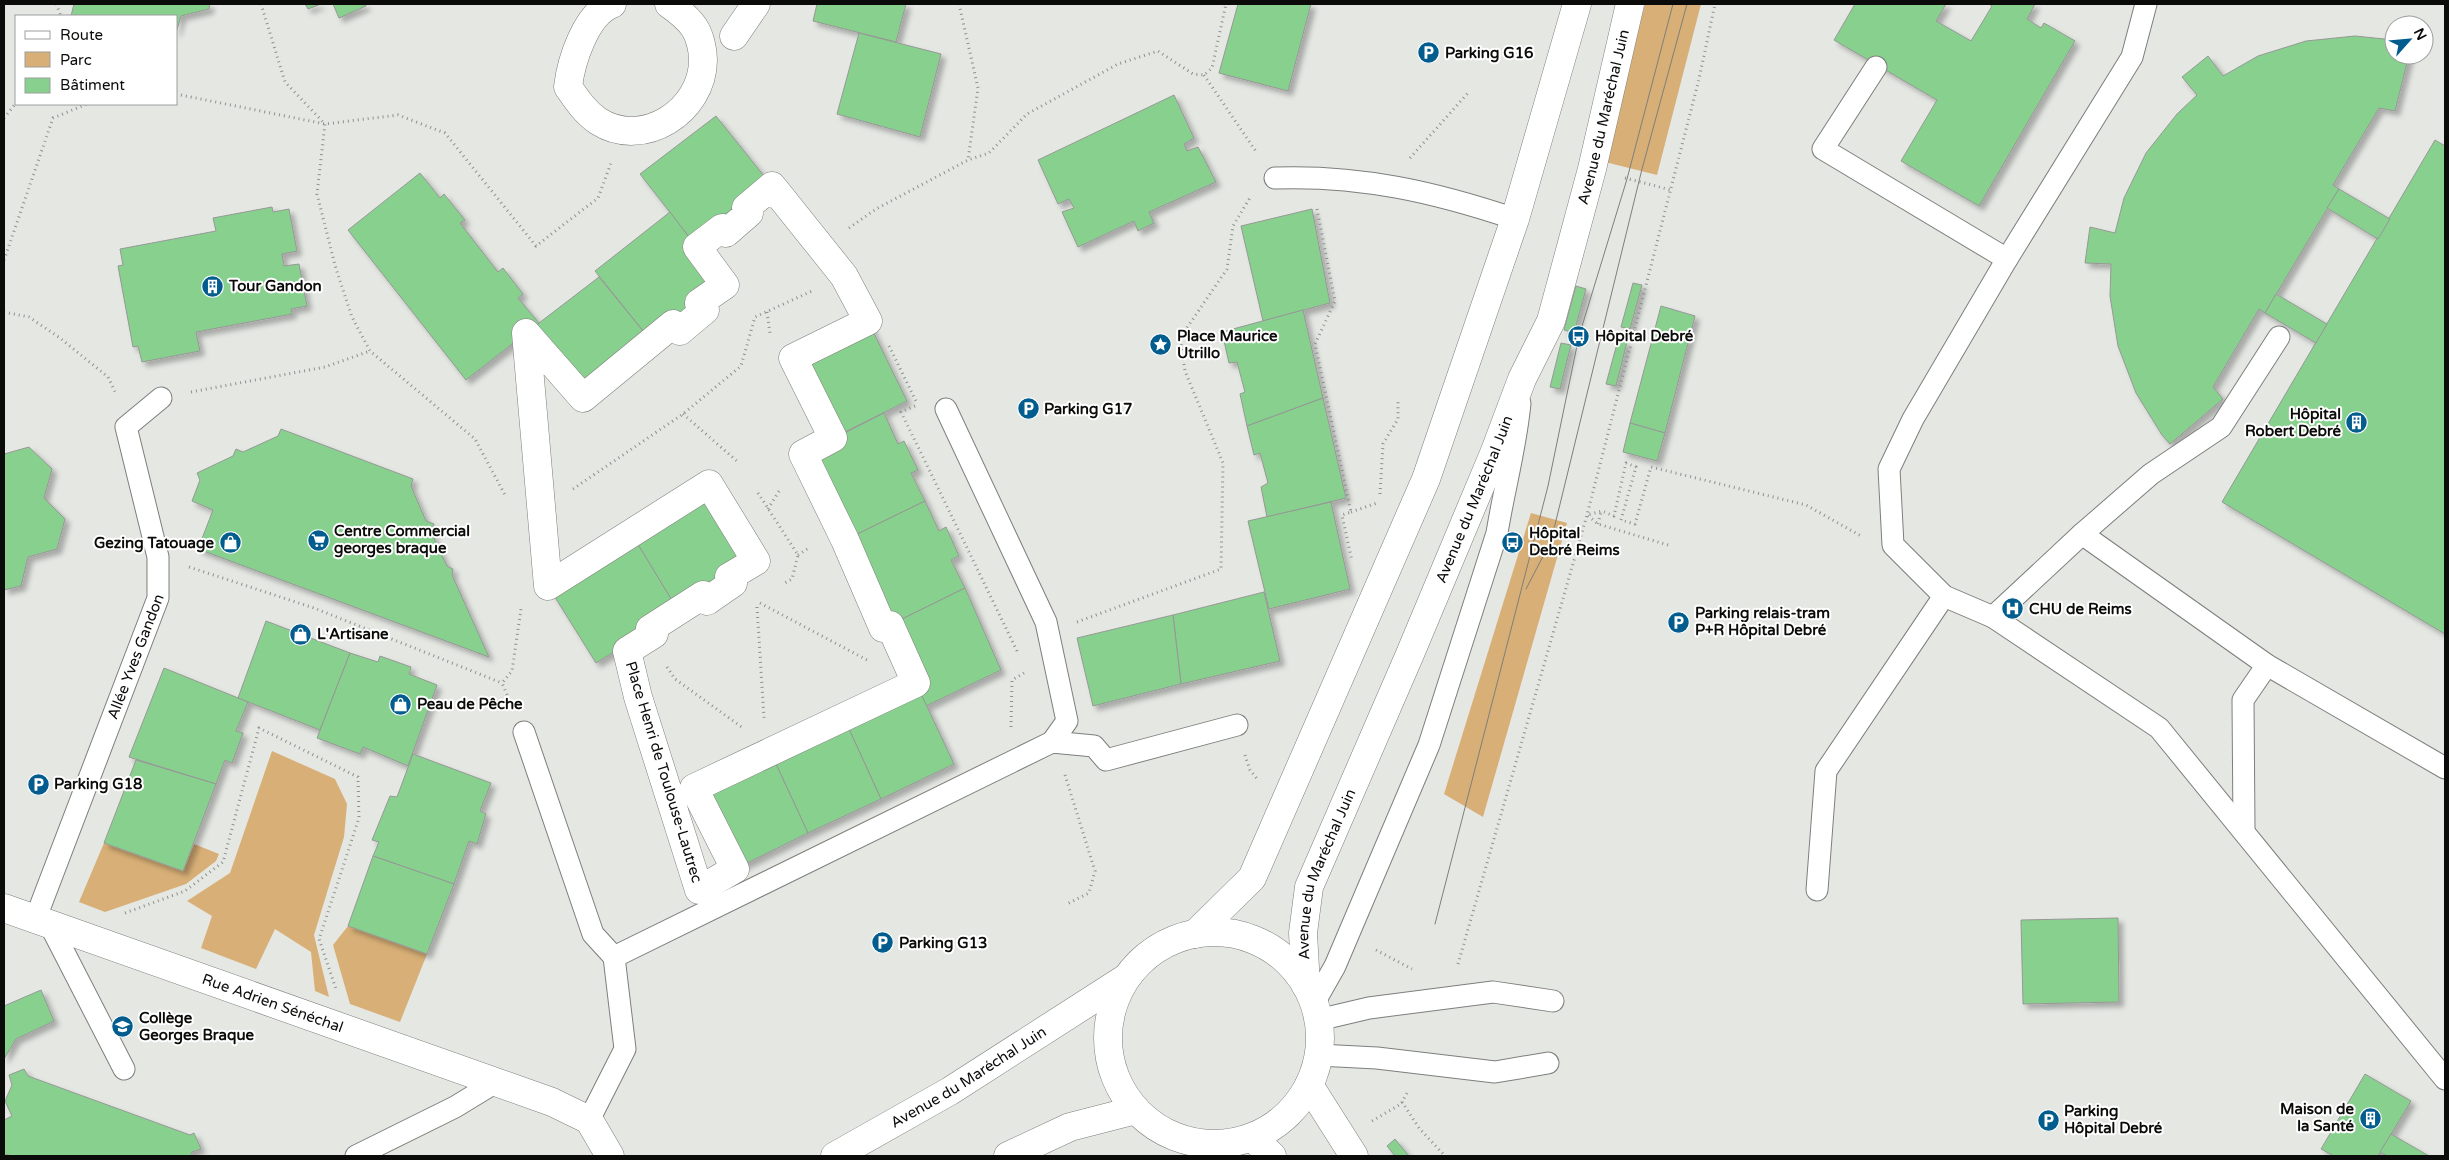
<svg xmlns="http://www.w3.org/2000/svg" width="2449" height="1160" viewBox="0 0 2449 1160" font-family="'Varela Round',sans-serif">
	<style>
		.green { fill: #d8af76 }
		.building { fill: #88d08e; stroke: #969896; filter: url(#shadow) }
		.lines { fill: none; stroke-linecap: round; stroke-linejoin: round }
		.lane-casing { stroke: #7e7f7c; stroke-width: 23 }
		.street-casing { stroke: #7e7f7c; stroke-width: 29 }
		.secondary-casing { stroke: #7e7f7c; stroke-width: 29 }
		.path { stroke: #8f918e; stroke-width: 3; stroke-dasharray: 1 4; stroke-linecap: butt }
		.lane { stroke: #fff; stroke-width: 21 }
		.street { stroke: #fff; stroke-width: 28 }
		.secondary { stroke: #fff; stroke-width: 28 }
		.tram { stroke: #7e7f7c; stroke-width: 1 }
		.labels { text-anchor: middle; stroke-width: 4; stroke-linejoin: round; paint-order: stroke }
		.poi-label { font-size: 15px; font-weight: bold; fill: #0b0c0a; stroke: #fff; text-anchor: start }
		.street-label { font-size: 15px; fill: #0b0c0a; stroke: #fff }
	</style>
	<defs>
		<filter id="shadow"><feDropShadow dx="4.5" dy="4.5" stdDeviation="2.5" flood-color="#0004"/></filter>
	</defs>
	<rect width="100%" height="100%" fill="#e5e7e3"/>
	<g class="green">
		<polygon points="1645,4 1701,4 1657,175 1605,162"/>
		<polygon points="1531,513 1567,523 1483,817 1444,794"/>
		<polygon points="272,751 335,779 347,804 344,837 314,935 329,997 315,991 311,952 275,929 256,969 201,948 212,916 187,901 230,873"/>
		<polygon points="104,843 183,871 194,844 219,854 216,861 186,884 105,912 79,902"/>
		<polygon points="348,926 427,954 400,1022 350,1004 333,945"/>
	</g>
	<g class="building">
		<polygon points="74,4 210,4 209,9 181,16 176,33 176,16 71,16"/>
		<polygon points="305,4 321,4 308,9"/>
		<polygon points="333,4 365,4 366,6 339,18"/>
		<polygon points="817,4 906,4 896,42 813,21"/>
		<polygon points="1238,4 1311,4 1288,91 1219,73"/>
		<polygon points="1855,4 1946,4 1936,21 1971,41 1992,6 1989,4 2035,4 2027,19 2041,28 2044,23 2075,41 1979,206 1901,161 1937,100 1834,40"/>
		<polygon points="859,33 941,54 920,137 837,114"/>
		<polygon points="2355,36 2394,40 2394,55 2409,55 2395,111 2379,108 2333,185 2339,189 2265,313 2259,309 2213,387 2223,399 2170,444 2162,435 2136,393 2118,346 2110,296 2111,264 2085,263 2090,227 2115,233 2124,198 2146,153 2177,114 2197,95 2182,77 2208,56 2223,76 2258,56 2306,41"/>
		<polygon points="1174,95 1194,138 1184,144 1187,151 1198,147 1216,182 1149,212 1154,223 1138,231 1134,221 1078,247 1062,212 1074,208 1069,199 1058,204 1038,160"/>
		<polygon points="716,116 772,186 697,247 640,174"/>
		<polygon points="2435,140 2445,146 2445,634 2222,502"/>
		<polygon points="420,173 440,198 444,194 465,220 460,223 498,272 503,268 523,294 518,298 539,323 466,380 348,230"/>
		<polygon points="2339,189 2390,219 2378,239 2327,208"/>
		<polygon points="272,207 273,212 289,209 297,251 282,254 284,266 299,264 307,306 291,309 292,314 196,332 200,351 142,362 138,346 133,347 118,266 123,265 120,249 216,231 213,218"/>
		<polygon points="1312,209 1330,303 1263,321 1241,226"/>
		<polygon points="670,212 725,285 652,342 595,271"/>
		<polygon points="599,277 652,342 583,398 526,333"/>
		<polygon points="1633,283 1642,285 1630,329 1621,327"/>
		<polygon points="1576,286 1586,289 1574,333 1564,330"/>
		<polygon points="2276,294 2327,324 2316,343 2265,313"/>
		<polygon points="1661,306 1695,316 1665,433 1630,423"/>
		<polygon points="1303,310 1323,398 1247,426 1240,394 1245,392 1237,362 1229,363 1222,332"/>
		<polygon points="868,321 907,401 833,438 793,358"/>
		<polygon points="1618,340 1627,342 1616,386 1606,384"/>
		<polygon points="1561,343 1571,345 1560,389 1550,387"/>
		<polygon points="1323,398 1346,498 1267,517 1261,487 1268,483 1260,453 1254,455 1247,426"/>
		<polygon points="884,413 898,444 904,441 918,470 911,473 925,501 845,540 803,454"/>
		<polygon points="1630,423 1665,433 1657,461 1623,452"/>
		<polygon points="281,429 413,479 411,486 426,521 434,524 431,532 447,566 453,569 452,575 489,657 198,549 213,510 192,501 200,480 197,473 233,456 236,449 243,452 278,436"/>
		<polygon points="29,447 52,469 44,498 65,519 57,549 28,557 21,586 4,590 4,454"/>
		<polygon points="709,484 756,561 679,612 631,533"/>
		<polygon points="925,501 939,531 946,527 959,556 951,560 965,588 890,625 845,540"/>
		<polygon points="1331,502 1350,589 1269,609 1248,521"/>
		<polygon points="631,533 679,612 596,663 548,586"/>
		<polygon points="965,588 1001,670 926,706 890,625"/>
		<polygon points="1264,592 1280,661 1181,684 1173,615"/>
		<polygon points="1173,615 1181,684 1093,706 1077,638"/>
		<polygon points="266,621 350,653 320,730 238,698"/>
		<polygon points="350,653 378,662 380,656 411,667 409,674 437,685 408,766 363,747 360,754 317,738"/>
		<polygon points="164,668 248,702 236,731 243,733 232,763 225,760 216,784 129,757"/>
		<polygon points="916,683 954,764 881,799 844,718"/>
		<polygon points="844,718 881,799 808,833 770,751"/>
		<polygon points="770,751 808,833 735,869 694,788"/>
		<polygon points="413,754 491,783 480,811 486,814 477,844 469,841 454,884 373,856 379,842 372,840 390,796 397,797"/>
		<polygon points="136,760 216,784 183,871 104,843"/>
		<polygon points="373,856 454,884 427,954 348,926"/>
		<polygon points="2118,918 2119,1002 2023,1004 2021,920"/>
		<polygon points="41,990 54,1021 16,1039 4,1059 4,1006"/>
		<polygon points="24,1069 28,1076 190,1135 194,1133 201,1149 192,1152 190,1156 9,1156 8,1154 4,1156 4,1120 12,1116 5,1101 12,1085 9,1075"/>
		<polygon points="2365,1074 2411,1101 2378,1156 2334,1156 2321,1149"/>
		<polygon points="2391,1134 2429,1156 2387,1156 2380,1152"/>
		<polygon points="1395,1139 1409,1156 1395,1156 1387,1146"/>
	</g>
	<g class="lines">
		<defs>
			<g id="lane">
				<polyline points="2146,4 2132,57 2007,259 1913,419 1889,469 1893,545 1944,596 1993,617 2159,728 2445,1079"/>
				<polyline points="1876,67 1823,149 2007,259"/>
				<path d="M1275,178C1360,175 1435,192 1515,219"/>
				<polyline points="946,409 1046,622 1067,721 1052,742"/>
				<polyline points="2082,534 2151,474 2221,427 2279,337"/>
				<polyline points="1993,617 2082,534 2267,665 2445,768"/>
				<polyline points="524,732 593,934 614,957 625,1049 589,1120"/>
				<polyline points="2244,829 2243,700 2267,665"/>
				<polyline points="1817,890 1826,771 1944,596"/>
				<path id="s1" d="M35,920L158,598V557L126,427L161,398"/>
				<polyline points="50,925 124,1069"/>
				<polyline points="614,957 1052,742 1094,746 1106,760 1237,725"/>
				<path d="M1314,1003L1335,966L1429,745L1497,533C1504,489 1516,447 1520,403"/>
				<polyline points="1318,1020 1369,1008 1493,992 1553,1001"/>
				<polyline points="1318,1055 1377,1058 1495,1072 1548,1063"/>
				<polyline points="356,1156 455,1107 496,1082"/>
			</g>
			<g id="street">
				<path d="M612,4C586,14 571,61 568,87C577,100 585,112 598,121C643,150 703,111 703,60C703,50 700,36 694,27C687,17 679,11 669,4"/>
				<polyline points="734,36 756,4"/>
				<polygon points="772,186 844,276 868,321 793,358 833,438 803,454 845,540 883,628 890,625 916,683 694,788 735,869 699,890 638,697 627,651 654,634 650,629 703,595 707,601 733,583 729,577 756,561 709,484 548,586 526,333 583,398 673,324 680,331 705,310 699,303 725,285 697,247 722,228 726,233 749,213 746,208"/>
				<path id="s2" d="M4,908L552,1102L589,1120L610,1156"/>
				<polyline points="1309,1085 1354,1156"/>
				<polyline points="1253,1138 1272,1156"/>
			</g>
			<g id="secondary">
				<circle cx="1214" cy="1038" r="106"/>
				<polyline points="1195,934 1252,878 1426,479 1515,219 1577,4"/>
				<path id="s3" d="M1306,986L1303,933L1309,887L1410,654L1495,451L1522,379L1551,321L1592,169L1630,4"/>
				<path id="s4" d="M835,1156L950,1091L1126,978"/>
				<polyline points="1008,1156 1070,1127 1136,1110"/>
			</g>
		</defs>
		<use href="#lane" class="lane-casing"/>
		<use href="#street" class="street-casing"/>
		<use href="#secondary" class="secondary-casing"/>
		<g class="path">
			<polyline points="56,4 61,16"/>
			<polyline points="261,4 285,82 325,124 317,194 336,269 352,317 370,351 475,439 505,495"/>
			<polyline points="959,4 978,88 968,160"/>
			<polyline points="1204,75 1257,153"/>
			<polyline points="176,94 325,124 398,115 445,133 536,246 598,198 611,163"/>
			<polyline points="4,118 16,103"/>
			<polyline points="1410,158 1468,93"/>
			<polyline points="1625,178 1671,190"/>
			<polyline points="1317,209 1335,301 1315,344 1351,512 1342,515 1352,561"/>
			<polyline points="849,228 876,209 968,160 989,153 1027,114 1118,64 1158,51 1193,74 1204,75 1212,68 1226,4"/>
			<polyline points="4,260 53,118 87,104"/>
			<polyline points="4,312 29,317 60,338 108,377 116,394"/>
			<polyline points="767,312 770,333"/>
			<polyline points="889,346 916,401"/>
			<polyline points="191,392 325,367 370,351"/>
			<polyline points="915,406 901,412 1018,653"/>
			<polyline points="683,414 738,462"/>
			<polyline points="573,489 683,414 741,366 755,317 812,291"/>
			<polyline points="758,493 798,555 792,579 783,584"/>
			<polyline points="1380,494 1383,444 1398,419 1398,401"/>
			<polyline points="768,509 781,488"/>
			<polyline points="1351,512 1377,503"/>
			<polyline points="1598,524 1601,512"/>
			<polyline points="1668,545 1598,524 1587,515 1602,511 1614,516 1626,463 1636,467 1621,520 1635,524 1651,467 1806,505 1861,536"/>
			<polyline points="798,555 810,547"/>
			<polyline points="189,567 314,608 502,683"/>
			<polyline points="760,603 867,660"/>
			<polyline points="757,607 764,718"/>
			<polyline points="1077,622 1221,569 1223,463 1185,371 1180,338 1227,269 1233,226 1251,196"/>
			<polyline points="667,667 675,679 743,728"/>
			<polyline points="511,704 502,683 512,671 521,609"/>
			<polyline points="1011,727 1012,680 1024,673"/>
			<polyline points="1245,755 1250,770 1258,780"/>
			<polyline points="1065,775 1095,871 1089,893 1067,904"/>
			<polyline points="125,913 185,891 223,862 259,728 358,777 359,818 319,939 336,989"/>
			<polyline points="1376,950 1412,969"/>
			<polyline points="1458,964 1587,515 1699,79 1715,4"/>
			<polyline points="1402,1102 1419,1128 1445,1156"/>
			<polyline points="1372,1121 1401,1104 1407,1093"/>
		</g>
		<use href="#lane" class="lane"/>
		<use href="#street" class="street"/>
		<use href="#secondary" class="secondary"/>
		<g class="tram">
			<polyline points="1526,589 1551,541 1642,169 1687,4"/>
			<polyline points="1435,924 1548,486 1579,336 1627,179 1673,4"/>
		</g>
	</g>
	<defs>
		<symbol id="parking-disc" viewBox="-11 -11 22 22"><circle r="9.5" fill="#025d8e" stroke="#fff"/><path d="M-3.5-5.5H1a3.5 3.5 0 0 1 0 7H-1V5.5H-3.5ZM-1-3.4V-.6H.8a1.4 1.4 0 0 0 0-2.8Z" fill="#fff"/></symbol>
		<symbol id="building-disc" viewBox="-11 -11 22 22"><circle r="9.5" fill="#025d8e" stroke="#fff"/><path d="M-4-6H4V6H1V3H-1V6H-4ZM-2.5-4.3h1.7v1.8h-1.7ZM.8-4.3h1.7v1.8H.8ZM-2.5-1h1.7V.8h-1.7ZM.8-1h1.7V.8H.8Z" fill="#fff"/></symbol>
		<symbol id="bus-disc" viewBox="-11 -11 22 22"><circle r="9.5" fill="#025d8e" stroke="#fff"/><path d="M-5-6H5V4H4V6H2V4H-2V6H-4V4H-5ZM-3.5-4V0h7V-4ZM-3.5 1.2v1.5H-2V1.2ZM2 1.2v1.5H3.5V1.2Z" fill="#fff"/></symbol>
		<symbol id="sight-disc" viewBox="-11 -11 22 22"><circle r="9.5" fill="#025d8e" stroke="#fff"/><path d="M0-6L1.8-2.2L6-1.7L2.9 1.2L3.7 5.4L0 3.3L-3.7 5.4L-2.9 1.2L-6-1.7L-1.8-2.2Z" fill="#fff"/></symbol>
		<symbol id="supermarket-disc" viewBox="-11 -11 22 22"><circle r="9.5" fill="#025d8e" stroke="#fff"/><path d="M-6-5.5h2.5l.6 2H6L4.5 2H-2.5L-4.4-4H-6ZM-1.5 3.2a1.3 1.3 0 1 0 .1 0ZM3 3.2a1.3 1.3 0 1 0 .1 0Z" fill="#fff"/></symbol>
		<symbol id="shop-disc" viewBox="-11 -11 22 22"><circle r="9.5" fill="#025d8e" stroke="#fff"/><path d="M-5-2.5h2.3a2.7 3.5 0 0 1 5.4 0H5L5.5 6h-11ZM-1.5-2.5h3a1.5 2.3 0 0 0-3 0Z" fill="#fff"/></symbol>
		<symbol id="hospital-disc" viewBox="-11 -11 22 22"><circle r="9.5" fill="#025d8e" stroke="#fff"/><path d="M-5-5h3v3.5h4V-5h3V5h-3V1.5h-4V5h-3Z" fill="#fff"/></symbol>
		<symbol id="school-disc" viewBox="-11 -11 22 22"><circle r="9.5" fill="#025d8e" stroke="#fff"/><path d="M0-5L7-2L0 1L-7-2ZM-4 1L0 2.5L4 1V4Q0 6-4 4Z" fill="#fff"/></symbol>
	</defs>
	<g fill-rule="evenodd">
		<use href="#parking-disc" x="1416" y="40" width="25" height="25"/>
		<use href="#building-disc" x="200" y="274" width="25" height="25"/>
		<use href="#bus-disc" x="1566" y="324" width="25" height="25"/>
		<use href="#sight-disc" x="1148" y="332" width="25" height="25"/>
		<use href="#parking-disc" x="1016" y="396" width="25" height="25"/>
		<use href="#building-disc" x="2344" y="410" width="25" height="25"/>
		<use href="#supermarket-disc" x="306" y="528" width="25" height="25"/>
		<use href="#bus-disc" x="1500" y="530" width="25" height="25"/>
		<use href="#shop-disc" x="218" y="530" width="25" height="25"/>
		<use href="#hospital-disc" x="2000" y="596" width="25" height="25"/>
		<use href="#parking-disc" x="1666" y="610" width="25" height="25"/>
		<use href="#shop-disc" x="288" y="622" width="25" height="25"/>
		<use href="#shop-disc" x="388" y="692" width="25" height="25"/>
		<use href="#parking-disc" x="26" y="772" width="25" height="25"/>
		<use href="#parking-disc" x="870" y="930" width="25" height="25"/>
		<use href="#school-disc" x="110" y="1014" width="25" height="25"/>
		<use href="#building-disc" x="2358" y="1106" width="25" height="25"/>
		<use href="#parking-disc" x="2036" y="1108" width="25" height="25"/>
	</g>
	<g class="labels">
		<g class="poi-label">
			<text x="1445" y="58">Parking G16</text>
			<text x="229" y="291">Tour Gandon</text>
			<text x="1177" y="341">Place Maurice<tspan x="1177" dy="17">Utrillo</tspan></text>
			<text x="1595" y="341">Hôpital Debré</text>
			<text x="1044" y="414">Parking G17</text>
			<text x="2341" y="419" text-anchor="end">Hôpital<tspan x="2341" dy="17">Robert Debré</tspan></text>
			<text x="334" y="536">Centre Commercial<tspan x="334" dy="17">georges braque</tspan></text>
			<text x="1529" y="538">Hôpital<tspan x="1529" dy="17">Debré Reims</tspan></text>
			<text x="214" y="548" text-anchor="end">Gezing Tatouage</text>
			<text x="2029" y="614">CHU de Reims</text>
			<text x="1695" y="618">Parking relais-tram<tspan x="1695" dy="17">P+R Hôpital Debré</tspan></text>
			<text x="317" y="639">L'Artisane</text>
			<text x="417" y="709">Peau de Pêche</text>
			<text x="54" y="789">Parking G18</text>
			<text x="899" y="948">Parking G13</text>
			<text x="139" y="1023">Collège<tspan x="139" dy="17">Georges Braque</tspan></text>
			<text x="2354" y="1114" text-anchor="end">Maison de<tspan x="2354" dy="17">la Santé</tspan></text>
			<text x="2064" y="1116">Parking<tspan x="2064" dy="17">Hôpital Debré</tspan></text>
		</g>
		<g class="street-label">
			<text dy="5" stroke="none"><textPath href="#s3" startOffset="926">Avenue du Maréchal Juin</textPath></text>
			<text dy="5" stroke="none"><textPath href="#s3" startOffset="521">Avenue du Maréchal Juin</textPath></text>
			<text dy="5" stroke="none"><textPath href="#s1" startOffset="282">Allée Yves Gandon</textPath></text>
			<text transform="translate(664 772) rotate(73)" y="5">Place Henri de Toulouse-Lautrec</text>
			<text dy="5" stroke="none"><textPath href="#s3" startOffset="116">Avenue du Maréchal Juin</textPath></text>
			<text dy="5" stroke="none"><textPath href="#s2" startOffset="285">Rue Adrien Sénéchal</textPath></text>
			<text dy="5" stroke="none"><textPath href="#s4" startOffset="155">Avenue du Maréchal Juin</textPath></text>
		</g>
	</g>
	<rect width="2449" height="1160" fill="none" stroke="#0b0c0a" stroke-width="10"/>
	<rect x="15" y="15" width="162" height="90" fill="#ffffff" stroke="#9d9e9d"/>
	<rect x="25" y="31" width="25" height="8" fill="#ffffff" stroke="#9d9e9d"/>
	<text x="60" y="40" font-size="15" fill="#0b0c0a">Route</text>
	<rect x="25" y="52" width="25" height="15" fill="#d8af76" stroke="#9d9e9d"/>
	<text x="60" y="65" font-size="15" fill="#0b0c0a">Parc</text>
	<rect x="25" y="78" width="25" height="15" fill="#88d08e" stroke="#9d9e9d"/>
	<text x="60" y="90" font-size="15" fill="#0b0c0a">Bâtiment</text>
	<g transform="translate(2409 40) rotate(63)"><circle r="24" fill="#ffffff" stroke="#9d9e9d"/>
	<path d="M0-4L9 19L0 12L-9 19Z" fill="#025d8e"/>
	<text y="-8" font-size="14" font-weight="bold" text-anchor="middle" fill="#0b0c0a">N</text>
	</g>
</svg>
